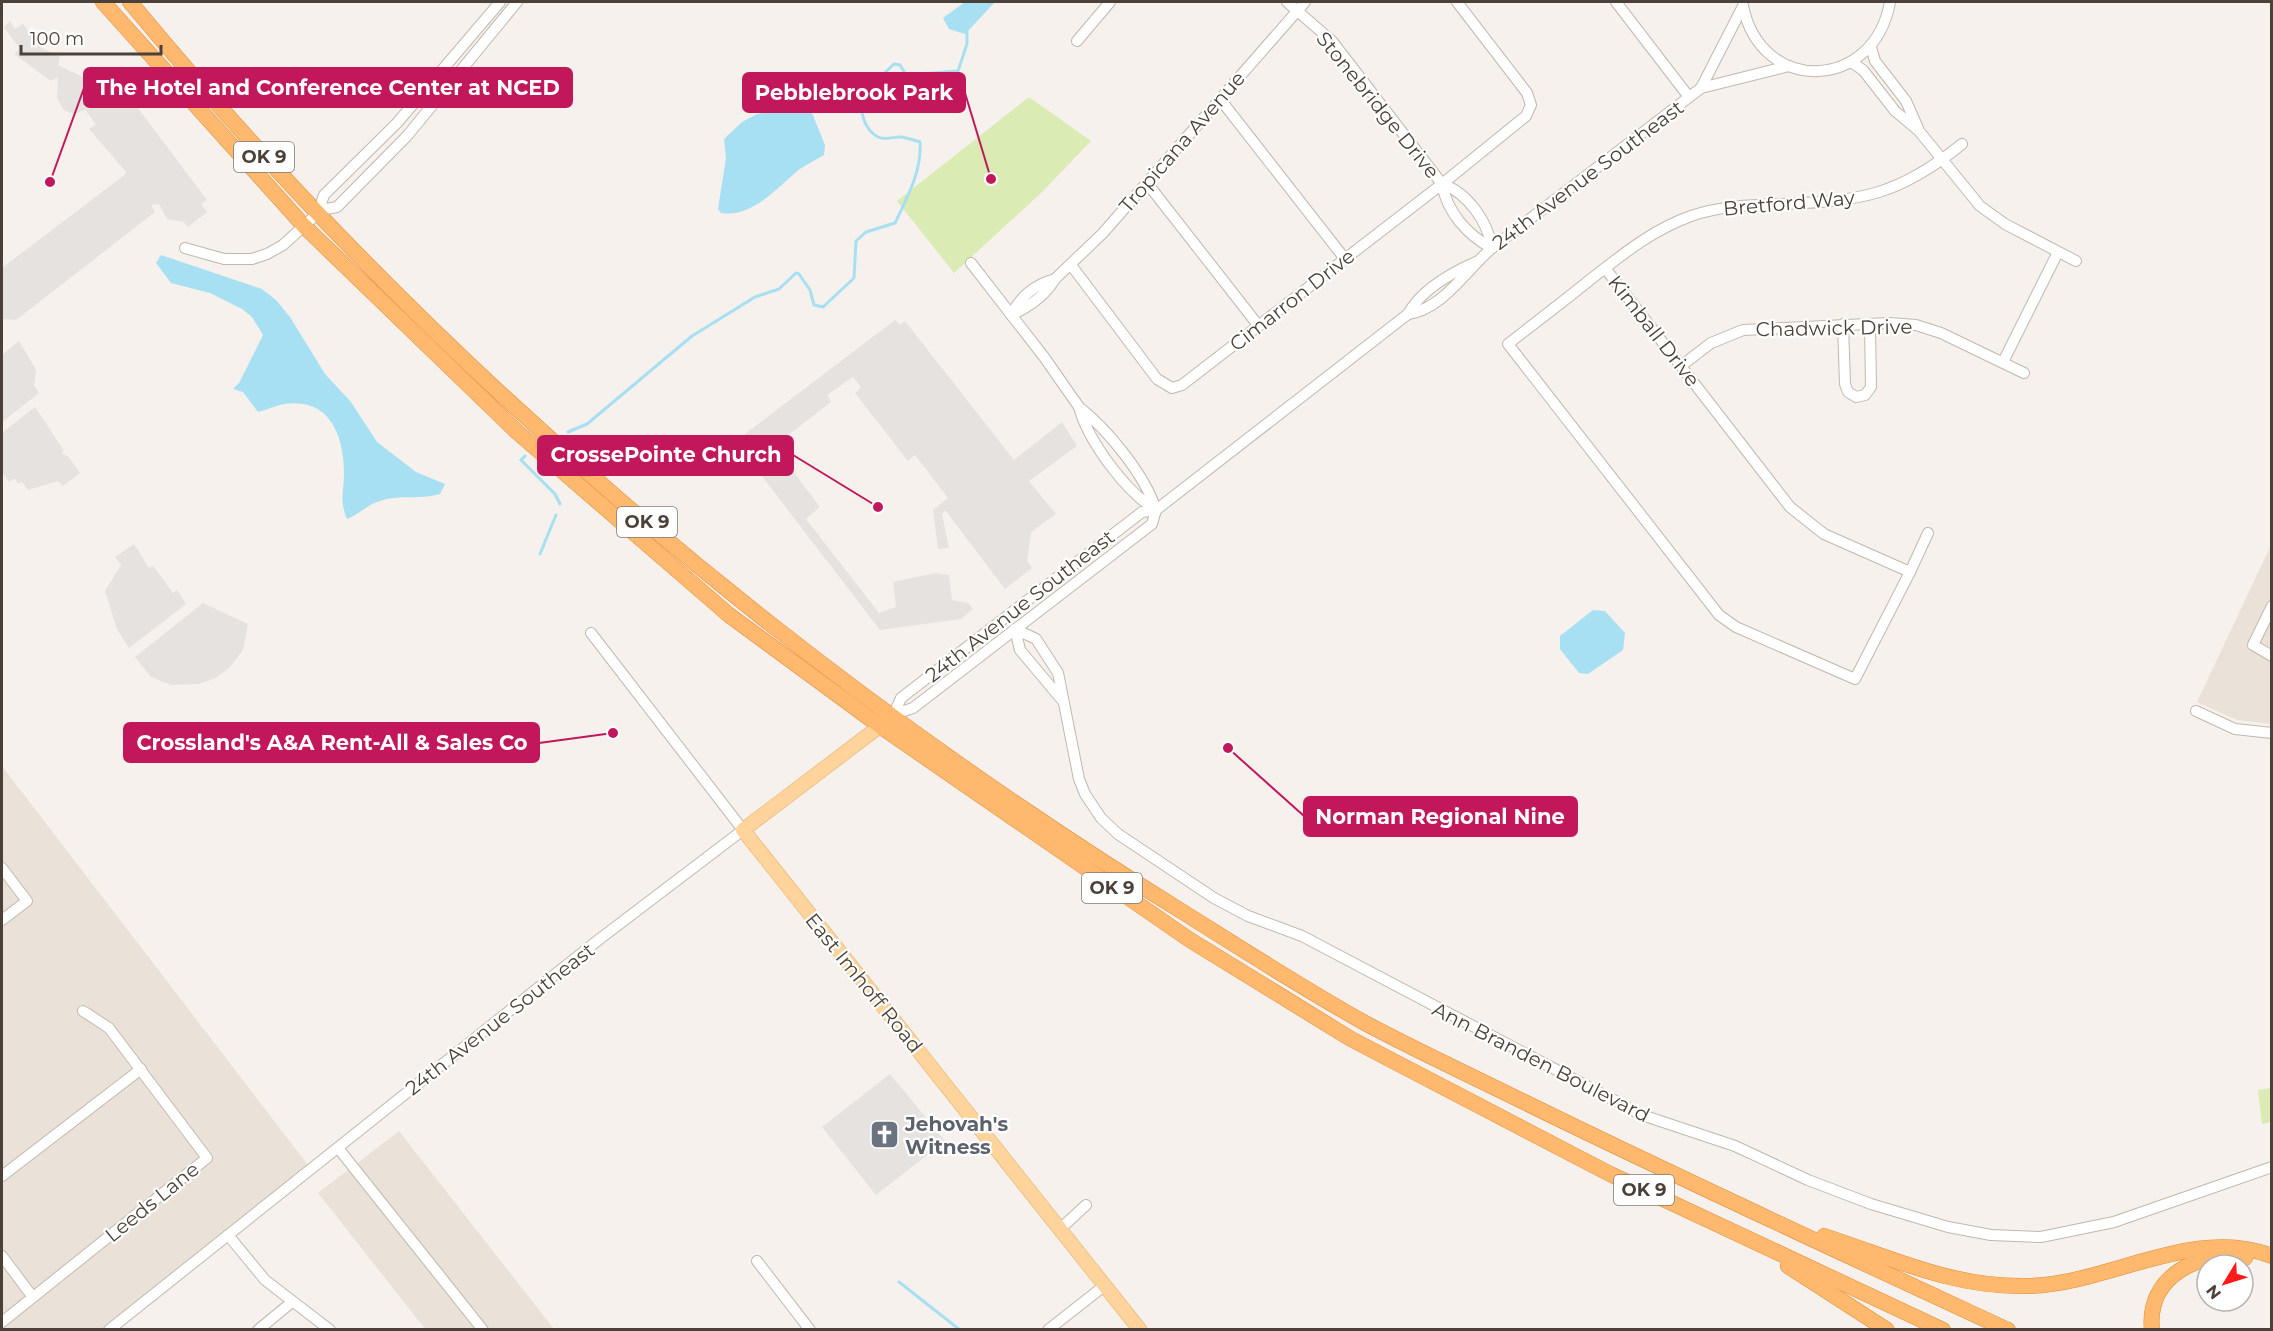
<svg xmlns="http://www.w3.org/2000/svg" width="2273" height="1331" viewBox="0 0 2273 1331" font-family="Montserrat,sans-serif">
	<style>
		.residential { fill: #eae2d9 }
		.green { fill: #daebb4 }
		.parking { fill: #e5e2e0 }
		.water { fill: #a7e0f3 }
		.lines { fill: none; stroke-linecap: round; stroke-linejoin: round }
		.stream { stroke: #a7e0f3; stroke-width: 3 }
		.minor-casing { stroke: #c2b8ad; stroke-width: 12 }
		.major-casing { stroke: #e8ae67; stroke-width: 15 }
		.highway-casing { stroke: #e38b38; stroke-width: 16 }
		.minor { stroke: #fff; stroke-width: 10 }
		.major { stroke: #ffd49c; stroke-width: 14 }
		.highway { stroke: #ffb96e; stroke-width: 15 }
		.labels { text-anchor: middle; stroke-width: 4.5; stroke-linejoin: round; paint-order: stroke }
		.shield { fill: #fff; stroke: #817a74; stroke-width: 1.5 }
		.shield-label { font-size: 18px; font-weight: bold; fill: #4b4138 }
		.street-label { font-size: 20px; fill: #4b4138; stroke: #fff }
		.worship-label { font-size: 20px; font-weight: bold; fill: #5b616d; stroke: #fff; text-anchor: start }
		.leader { fill: none; stroke: #c2185b; stroke-width: 2 }
		.callout-dot { fill: #c2185b; stroke: #fff; stroke-width: 2 }
		.callout { fill: #c2185b; stroke: #c2185b; stroke-width: 2 }
		.callout-label { font-size: 21px; text-anchor: middle; font-weight: bold; fill: #fff }
	</style>
	<rect width="100%" height="100%" fill="#f6f1ec"/>
	<g class="residential">
		<polygon points="2271,545 2271,724 2237,720 2197,702"/>
		<polygon points="2,766 311,1169 109,1329 2,1329"/>
		<polygon points="399,1131 554,1329 425,1329 318,1193"/>
	</g>
	<g class="green">
		<polygon points="1029,97 1091,141 1042,192 954,273 897,201"/>
		<polygon points="2271,1088 2271,1122 2262,1124 2258,1090"/>
	</g>
	<g class="parking">
		<polygon points="10,21 15,29 23,24 42,48 60,57 58,65 81,76 91,86 97,98 119,83 207,200 201,204 207,212 188,227 184,222 167,219 159,204 151,205 155,212 16,320 2,319 2,268 127,173 89,129 96,124 85,110 74,114 64,110 57,98 58,77 51,81 14,54 20,49 4,27"/>
		<polygon points="895,320 900,325 905,321 1014,460 1062,422 1077,446 1029,481 1056,514 1031,532 1027,561 1032,568 1005,589 945,510 942,514 949,548 938,549 933,510 948,498 915,455 908,461 855,393 861,387 853,377 827,395 831,402 774,446 820,507 806,519 879,613 896,607 893,582 935,573 949,575 952,600 968,603 973,609 961,619 880,630 741,449 746,444 741,437"/>
		<polygon points="19,341 36,370 34,386 39,393 2,422 2,355"/>
		<polygon points="35,407 64,451 61,453 69,457 80,473 63,486 58,481 28,490 22,482 18,484 15,478 9,482 2,472 2,433"/>
		<polygon points="134,544 149,568 153,566 173,593 177,590 186,604 129,648 117,629 105,591 121,565 115,557"/>
		<polygon points="203,603 248,624 243,650 229,668 216,678 199,684 171,685 151,677 135,657"/>
		<polygon points="890,1074 945,1141 876,1195 822,1127"/>
	</g>
	<g class="water">
		<polygon points="965,2 995,2 965,34 949,29 943,18"/>
		<path d="M802,106L810,108L825,145L824,155C816,160 807,164 800,169C777,187 753,218 721,213L718,209L726,158L724,139L742,122L757,114Z"/>
		<path d="M161,255L262,289L276,300L290,317L325,374L351,402L377,442L416,472L445,484L440,494C420,500 397,494 377,502C366,506 358,515 347,519C339,499 344,493 344,473C344,436 330,397 284,404C275,406 266,410 258,412L243,392L233,389L239,383L263,335L252,317L242,309L210,293L171,283L156,263Z"/>
		<polygon points="1593,610 1605,611 1625,633 1623,650 1588,674 1579,673 1560,649 1560,636"/>
	</g>
	<g class="lines">
		<g class="stream">
			<path d="M568,432L587,424L692,336L755,297L779,289L796,273L799,274L810,290L814,305L823,307L854,278L856,241L866,232L895,223C907,198 922,171 920,142C914,140 908,138 901,137C895,136 886,141 878,137C863,129 860,110 861,95L894,64L900,65L906,75L958,71L967,44V29"/>
			<polyline points="525,456 521,460 555,494 560,504"/>
			<polyline points="540,554 556,515"/>
			<polyline points="899,1282 960,1330"/>
		</g>
		<defs>
			<g id="minor">
				<path d="M1287,2L1332,41L1442,184C1447,212 1467,235 1492,248"/>
				<polyline points="1616,2 1689,97"/>
				<path d="M1743,6C1761,95 1874,92 1890,2"/>
				<polyline points="1077,41 1110,2"/>
				<polyline points="1871,47 1875,61 1906,101 1918,128"/>
				<polyline points="1851,62 1863,70 1895,111 1919,131 1980,206 2005,224 2076,261"/>
				<polyline points="1701,88 1789,66"/>
				<polyline points="1220,99 1345,259"/>
				<polyline points="1147,183 1258,325"/>
				<path d="M1442,184C1468,193 1488,222 1492,248"/>
				<polyline points="321,210 337,207 407,136 517,2"/>
				<polyline points="185,248 224,259 252,259 267,254 283,245 318,213 324,195 397,123 500,2"/>
				<polyline points="971,263 1044,357 1079,407"/>
				<polyline points="1071,265 1157,379 1172,388 1182,385 1442,184 1526,116 1531,105 1527,93 1457,2"/>
				<path d="M1605,268L1790,507L1824,534L1910,572L1855,679L1736,627L1719,615L1508,344C1536,322 1564,301 1591,279C1623,254 1652,230 1691,216C1720,206 1750,205 1781,204C1861,201 1898,196 1962,144"/>
				<polyline points="1055,279 1103,233 1305,2"/>
				<path d="M1055,279C1045,296 1029,307 1011,315C1021,296 1034,285 1055,279Z"/>
				<path d="M1408,314C1443,309 1466,270 1492,248L1701,88L1743,6"/>
				<polyline points="1843,324 1845,384 1848,392 1856,397 1865,395 1871,387 1870,324"/>
				<polyline points="2003,362 2058,252"/>
				<polyline points="1681,366 1711,343 1743,330 1889,323 1916,325 1941,333 2024,373"/>
				<path d="M1079,407C1108,430 1145,475 1156,510C1126,492 1088,441 1079,407Z"/>
				<polyline points="1910,572 1928,533"/>
				<polyline points="2272,606 2253,645 2272,656"/>
				<polyline points="1015,629 1036,639 1058,673 1079,779 1085,794 1101,818 1118,834 1214,898 1248,916 1302,936 1642,1115 1735,1146 1808,1180 1871,1204 1948,1227 1991,1235 2041,1237 2114,1222 2272,1167"/>
				<polyline points="1015,629 1020,650 1062,700"/>
				<polyline points="2196,711 2235,729 2272,733"/>
				<polyline points="895,714 913,708 1152,524 1156,510"/>
				<path d="M893,716L901,698L1142,512L1156,510L1408,314C1421,290 1451,273 1476,262"/>
				<polyline points="2,868 27,901 2,920"/>
				<polyline points="338,1148 483,1330"/>
				<polyline points="2,1176 141,1069"/>
				<polyline points="1059,1230 1086,1205"/>
				<polyline points="228,1235 265,1280 330,1330"/>
				<polyline points="2,1256 32,1296"/>
				<polyline points="757,1261 810,1330"/>
				<polyline points="2,1322 207,1158 109,1028 83,1011"/>
				<polyline points="109,1330 597,941 743,830 591,633"/>
				<polyline points="258,1330 292,1302"/>
				<polyline points="1048,1330 1104,1286"/>
			</g>
			<polyline id="major" points="888,720 743,830 1140,1330"/>
			<g id="highway">
				<polyline points="103,2 304,226 516,431 729,615 880,726 1190,940 1351,1039 1610,1174 1943,1330"/>
				<path d="M130,2C427,361 789,669 1186,914C1245,951 1304,989 1365,1023C1417,1051 1470,1075 1522,1101C1683,1180 1846,1255 2008,1330"/>
				<path d="M1824,1236C1892,1258 1954,1288 2027,1286C2108,1285 2193,1225 2272,1256"/>
				<polyline points="1788,1266 1887,1330"/>
				<path d="M2152,1330C2146,1276 2200,1250 2245,1258"/>
			</g>
		</defs>
		<use href="#minor" class="minor-casing"/>
		<use href="#major" class="major-casing"/>
		<use href="#highway" class="highway-casing"/>
		<use href="#minor" class="minor"/>
		<use href="#major" class="major"/>
		<use href="#highway" class="highway"/>
	</g>
	<defs>
		<symbol id="church-square" viewBox="-11 -11 22 22"><rect x="-9" y="-9" width="18" height="18" rx="4" fill="#6b7280" stroke="#fff"/><path d="M-1.2-6h2.4v3.5h3.3v2.4h-3.3V6h-2.4V-.1h-3.3v-2.4h3.3Z" fill="#fff"/></symbol>
	</defs>
	<g fill-rule="evenodd">
		<use href="#church-square" x="868" y="1118" width="33" height="33"/>
	</g>
	<g class="labels">
		<g class="shield">
			<rect x="234" y="142" width="60" height="30" rx="4.5"/>
			<rect x="617" y="507" width="60" height="30" rx="4.5"/>
			<rect x="1082" y="873" width="60" height="30" rx="4.5"/>
			<rect x="1614" y="1175" width="60" height="30" rx="4.5"/>
		</g>
		<g class="shield-label">
			<text x="264" y="163">OK 9</text>
			<text x="647" y="528">OK 9</text>
			<text x="1112" y="894">OK 9</text>
			<text x="1644" y="1196">OK 9</text>
		</g>
		<g class="street-label">
			<text transform="translate(1378 105) rotate(51)" y="7">Stonebridge Drive</text>
			<text transform="translate(1182 142) rotate(-49)" y="7">Tropicana Avenue</text>
			<text transform="translate(1588 175) rotate(-37)" y="7">24th Avenue Southeast</text>
			<text transform="translate(1789 203) rotate(-5)" y="7">Bretford Way</text>
			<text transform="translate(1292 300) rotate(-38)" y="7">Cimarron Drive</text>
			<text transform="translate(1834 328) rotate(-1)" y="7">Chadwick Drive</text>
			<text transform="translate(1654 331) rotate(52)" y="7">Kimball Drive</text>
			<text transform="translate(1020 606) rotate(-38)" y="7">24th Avenue Southeast</text>
			<text transform="translate(864 983) rotate(51)" y="7">East Imhoff Road</text>
			<text transform="translate(500 1019) rotate(-38)" y="7">24th Avenue Southeast</text>
			<text transform="translate(1541 1062) rotate(27)" y="7">Ann Branden Boulevard</text>
			<text transform="translate(152 1202) rotate(-39)" y="7">Leeds Lane</text>
		</g>
		<g class="worship-label">
			<text x="905" y="1131">Jehovah's<tspan x="905" dy="23">Witness</tspan></text>
		</g>
	</g>
	<path class="leader" d="M50 182L84 88M991 179L965 93M878 507L793 455M613 733L539 743M1228 748L1304 816"/>
	<g class="callout-dot">
		<circle cx="50" cy="182" r="6"/>
		<circle cx="991" cy="179" r="6"/>
		<circle cx="878" cy="507" r="6"/>
		<circle cx="613" cy="733" r="6"/>
		<circle cx="1228" cy="748" r="6"/>
	</g>
	<g class="callout">
		<rect x="84" y="68" width="488" height="39" rx="6"/>
		<rect x="743" y="73" width="222" height="39" rx="6"/>
		<rect x="538" y="436" width="255" height="39" rx="6"/>
		<rect x="124" y="723" width="415" height="39" rx="6"/>
		<rect x="1304" y="797" width="273" height="39" rx="6"/>
	</g>
	<g class="callout-label">
		<text x="328" y="95">The Hotel and Conference Center at NCED</text>
		<text x="854" y="100">Pebblebrook Park</text>
		<text x="666" y="462">CrossePointe Church</text>
		<text x="332" y="750">Crossland's A&amp;A Rent-All &amp; Sales Co</text>
		<text x="1440" y="824">Norman Regional Nine</text>
	</g>
	<rect width="2273" height="1331" fill="none" stroke="#4b4138" stroke-width="6"/>
	<g transform="translate(2225 1283) rotate(232)"><circle r="28" fill="#ffffff" stroke="#b7b3af" stroke-width="1.5"/>
	<path d="M0-4.5L10 22L0 15L-10 22Z" fill="#ff1a1a"/>
	<text y="-9" font-size="16" font-weight="bold" text-anchor="middle" fill="#4b4138">N</text>
	</g>
	<path d="M21 45v9h140v-9" fill="none" stroke="#4b4138" stroke-width="3"/>
	<text x="30" y="45" font-size="18" fill="#4b4138" stroke="#ffffff" stroke-width="4.5" paint-order="stroke">100 m</text>
</svg>
